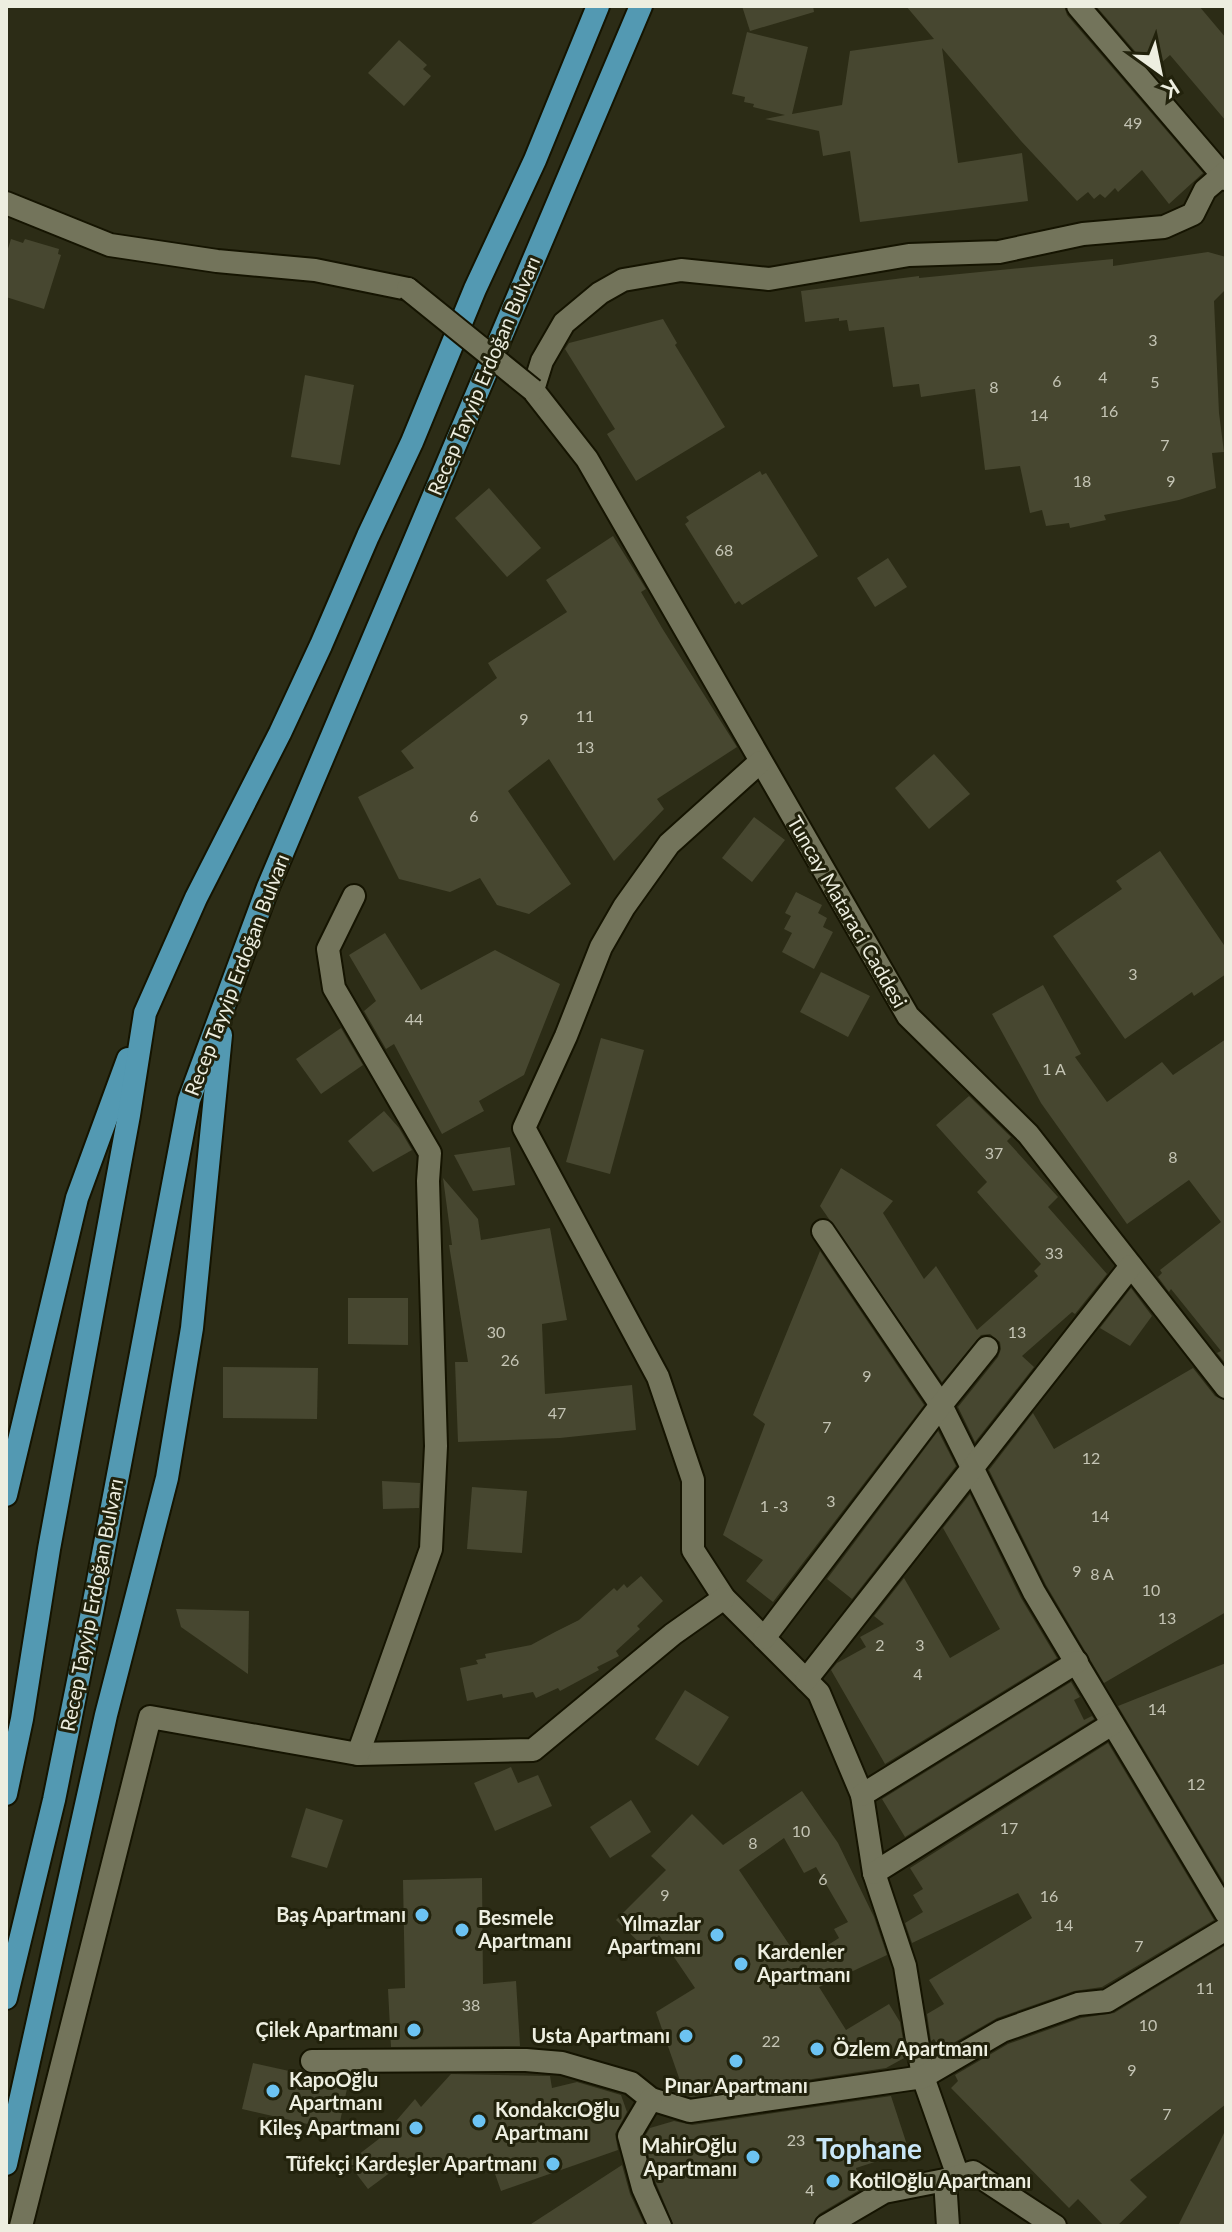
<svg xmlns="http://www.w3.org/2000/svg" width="1232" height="2232" viewBox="0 0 1232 2232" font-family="Lato,sans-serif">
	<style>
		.building { fill: #474730; fill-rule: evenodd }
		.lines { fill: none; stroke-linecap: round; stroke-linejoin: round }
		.minor-casing { stroke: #151401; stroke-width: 26 }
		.primary-casing { stroke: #151401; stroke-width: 26 }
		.minor { stroke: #73745b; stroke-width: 22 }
		.primary { stroke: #5399b2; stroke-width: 22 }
		.minor-bridge-casing { stroke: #151401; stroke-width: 26; stroke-linecap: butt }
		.minor-bridge { stroke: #73745b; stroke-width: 22 }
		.poi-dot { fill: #6cc3f2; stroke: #22220c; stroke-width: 3 }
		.labels { text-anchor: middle; stroke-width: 6; stroke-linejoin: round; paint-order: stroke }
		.number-label { font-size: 16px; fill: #c4c4b4 }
		.street-label { font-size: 20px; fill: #edeee0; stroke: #22220c }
		.poi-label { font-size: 20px; font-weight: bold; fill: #edeee0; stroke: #22220c; text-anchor: end }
		.district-label { font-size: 28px; font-weight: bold; fill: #c9e7f9; stroke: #22220c }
	</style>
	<rect width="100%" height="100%" fill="#2c2c16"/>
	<g class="building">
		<polygon points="742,6 813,6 814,12 750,31"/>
		<polygon points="906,6 1064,6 1067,15 1203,173 1169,204 1142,170 1118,192 1115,188 1105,198 1100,194 1094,199 1088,192 1077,201 1021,141 942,48 958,163 1022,153 1028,201 860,222 850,151 823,156 819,131 765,119 785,115 753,107 754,104 744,102 745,97 732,94 747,32 808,47 792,114 842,105 850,51 934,39"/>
		<polygon points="1096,6 1199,6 1226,38 1226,121 1170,55 1152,71"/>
		<polygon points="399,40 427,65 423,69 431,76 404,106 368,73"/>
		<polygon points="11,239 23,243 25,239 59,249 58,254 61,255 44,309 6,297 6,255"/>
		<polygon points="1208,252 1226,257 1226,289 1214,301 1219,413 1224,452 1212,453 1216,488 1179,500 1104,515 1106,520 1070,528 1069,523 1046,526 1042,510 1030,513 1020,466 985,470 975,389 921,397 919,384 893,387 884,327 849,331 847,320 839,321 839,318 805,322 801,291 919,276 919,278 1113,259 1113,266"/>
		<polygon points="663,319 677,343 675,345 725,427 636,481 607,434 615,429 565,349 569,343"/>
		<polygon points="305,375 354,385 340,465 291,457"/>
		<polygon points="760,471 762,475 766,473 818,556 742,605 739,601 735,604 685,524 689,521 686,517"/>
		<polygon points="489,488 541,548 507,577 455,518"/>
		<polygon points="613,536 646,589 641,592 662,628 737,747 657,799 664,809 614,861 549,759 508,791 571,884 529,914 497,905 480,878 450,892 399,879 358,797 414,768 401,751 497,678 488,663 567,612 546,580"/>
		<polygon points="888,558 907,587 875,607 857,578"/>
		<polygon points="934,754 970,794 929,829 895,788"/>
		<polygon points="754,817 785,840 752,882 722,858"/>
		<polygon points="1160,851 1226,948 1226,974 1194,996 1192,992 1125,1039 1053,936 1122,889 1116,881"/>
		<polygon points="796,892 822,905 818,913 827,918 823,927 833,932 814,969 782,952 792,933 784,929 791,916 785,913"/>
		<polygon points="385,933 421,990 495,950 560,984 524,1075 479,1101 484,1111 442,1134 394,1044 386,1049 364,1011 376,1001 349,955"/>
		<polygon points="821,972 870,996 848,1037 800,1012"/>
		<polygon points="1043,985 1081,1054 1075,1057 1107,1102 1162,1062 1173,1075 1226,1039 1226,1364 1217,1353 1221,1351 1171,1289 1169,1292 1158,1277 1162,1273 1160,1270 1221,1222 1189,1180 1127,1224 1041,1103 992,1014"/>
		<polygon points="341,1028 363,1065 321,1094 296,1059"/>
		<polygon points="601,1038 644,1050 610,1174 566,1162"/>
		<polygon points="969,1096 1011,1137 1007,1141 1058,1197 1048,1207 1107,1274 1075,1314 1072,1312 1022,1356 1034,1367 975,1442 958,1407 998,1357 1001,1349 1000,1342 990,1334 981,1335 942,1382 820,1206 841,1168 893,1201 883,1213 924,1279 936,1266 977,1330 1038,1276 1034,1271 1041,1264 977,1192 987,1182 936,1125"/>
		<polygon points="384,1111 399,1128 412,1150 373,1172 348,1141"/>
		<polygon points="510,1147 515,1185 473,1191 454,1155"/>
		<polygon points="443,1178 478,1219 481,1240 550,1228 567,1320 542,1324 545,1394 632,1385 636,1430 560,1438 458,1442 455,1362 468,1362 449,1245 452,1245"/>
		<polygon points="820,1251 924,1405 773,1602 746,1581 763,1560 723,1535 765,1424 753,1415"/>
		<polygon points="1131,1288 1152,1316 1130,1346 1100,1328"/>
		<polygon points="348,1298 408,1298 408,1345 348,1344"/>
		<polygon points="223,1367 318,1368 317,1419 223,1418"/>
		<polygon points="1193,1368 1215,1396 1226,1401 1226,1612 1104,1683 1046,1585 989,1470 1033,1413 1054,1449"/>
		<polygon points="938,1431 956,1466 852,1599 827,1579"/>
		<polygon points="382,1481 420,1483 419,1508 383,1509"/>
		<polygon points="472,1487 527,1491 522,1553 467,1549"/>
		<polygon points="970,1494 1021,1598 1057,1658 885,1764 831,1670 837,1663 866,1647 860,1637 884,1624 874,1616 904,1578 950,1658 1000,1629 943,1528"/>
		<polygon points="641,1576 663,1601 637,1626 640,1629 616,1651 619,1656 597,1667 599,1670 560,1691 558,1688 536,1698 533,1692 503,1698 502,1694 467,1701 460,1668 478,1664 476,1660 486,1658 485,1654 531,1645 555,1632 579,1620 614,1588 617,1591 624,1584 627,1588"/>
		<polygon points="176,1609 249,1611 248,1674 181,1627"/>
		<polygon points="1226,1663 1226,1886 1118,1706"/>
		<polygon points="1071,1682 1080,1697 1074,1700 1084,1720 1092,1716 1094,1719 905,1837 882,1799"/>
		<polygon points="685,1690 729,1717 698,1766 655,1739"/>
		<polygon points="1108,1743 1214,1920 1102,1987 1074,1991 997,2018 941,2050 934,2039 931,2041 927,2014 944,2004 929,1980 1032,1918 1018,1893 912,1943 905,1923 923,1912 913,1895 923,1889 910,1868"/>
		<polygon points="511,1767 518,1783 538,1775 552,1806 495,1831 474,1783"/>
		<path d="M802,1791L838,1843L874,1917L887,1955L819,1987L846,2030L889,2004L900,2022L906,2057L886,2068L691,2097L685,2095L656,2012L695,1988L659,1935L646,1949L616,1920L666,1870L651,1856L692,1814L723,1845ZM784,1838L804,1873L816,1867L848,1922L834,1929L839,1938L801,1962L739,1870Z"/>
		<polygon points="631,1800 651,1832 610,1858 590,1827"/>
		<polygon points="306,1808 343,1820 327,1868 291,1857"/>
		<polygon points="482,1878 483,1984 516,1981 520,2046 391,2047 388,1989 405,1988 403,1880"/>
		<polygon points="1226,1945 1226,2104 1130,2180 1147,2197 1117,2226 1104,2226 1078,2199 1069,2208 951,2088 958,2081 955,2075 1008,2044 1081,2018 1114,2013"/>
		<polygon points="253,2063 348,2084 338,2131 242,2109"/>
		<polygon points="451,2074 550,2076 552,2088 577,2082 621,2095 627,2112 615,2134 618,2150 501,2191 492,2165 498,2161 392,2164 395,2169 368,2189 352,2168 355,2165 345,2165 384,2135 415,2099 421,2107"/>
		<polygon points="891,2096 909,2151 856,2168 861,2189 819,2214 812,2226 674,2226 656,2183 647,2149 650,2146 645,2136 650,2128 674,2121 692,2125"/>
		<polygon points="1226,2129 1226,2226 1178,2226"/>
		<polygon points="622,2165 630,2194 645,2226 528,2226"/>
	</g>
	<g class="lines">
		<defs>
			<g id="minor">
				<polyline points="1078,6 1226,179"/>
				<polyline points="1226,172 1205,190 1193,214 1164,227 1083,234 999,252 909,255 769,279 681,270 623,280 600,293 564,323 542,361 533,390 587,459 908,1016 1028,1134 1226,1387"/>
				<polyline points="6,203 110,245 217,261 315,270 408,289"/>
				<polyline points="760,762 669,844 624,907 601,947 566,1036 524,1128 658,1377 693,1480 693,1550 724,1598 819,1693 862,1795 874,1873 905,1966 923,2077 958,2176"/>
				<polyline points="823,1231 941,1405 1034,1592 1226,1913"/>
				<polyline points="764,1638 941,1405 987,1348"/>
				<polyline points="806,1680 1131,1266"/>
				<polyline points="358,1754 533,1750 673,1634 724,1598"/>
				<polyline points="862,1795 1077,1662"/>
				<polyline points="874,1873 1112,1724"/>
				<polyline points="312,2061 526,2060 562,2063 631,2083 651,2099 690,2111 923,2077 1002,2031 1078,2004 1107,2001 1226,1929"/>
				<polyline points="651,2099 629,2136 643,2188 660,2226"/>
				<polyline points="21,2226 150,1717 358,1754 431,1549 436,1446 428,1181 430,1153 334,988 328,949 354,896"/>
				<polyline points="826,2226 884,2192 945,2180"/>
				<polyline points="948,2226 945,2180 973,2172 1055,2226"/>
			</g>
			<g id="primary">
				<polyline points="6,1495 77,1198 128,1059"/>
				<polyline points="6,1794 22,1719 49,1549 129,1115 145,1013 196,898 280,733 321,645 368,536 412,442 475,289 535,160 598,6"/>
				<polyline points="6,1998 54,1800 93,1607 189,1100 268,887 641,6"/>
				<polyline points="6,2164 106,1715 167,1478 192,1328 221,1035"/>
			</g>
		</defs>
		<use href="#minor" class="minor-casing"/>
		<use href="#primary" class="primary-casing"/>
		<use href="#minor" class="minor"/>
		<use href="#primary" class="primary"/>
		<defs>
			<polyline id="minor-bridge" points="408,289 533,390"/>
		</defs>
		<use href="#minor-bridge" class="minor-bridge-casing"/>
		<use href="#minor-bridge" class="minor-bridge"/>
	</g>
	<g class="poi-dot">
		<circle cx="422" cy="1915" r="8"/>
		<circle cx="462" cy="1930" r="8"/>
		<circle cx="717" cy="1935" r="8"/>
		<circle cx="741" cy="1964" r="8"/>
		<circle cx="414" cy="2030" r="8"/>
		<circle cx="686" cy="2036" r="8"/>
		<circle cx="817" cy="2049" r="8"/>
		<circle cx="736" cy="2061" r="8"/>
		<circle cx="273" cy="2091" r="8"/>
		<circle cx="479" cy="2121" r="8"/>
		<circle cx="416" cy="2128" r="8"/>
		<circle cx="753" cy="2157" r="8"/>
		<circle cx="553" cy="2164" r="8"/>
		<circle cx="833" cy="2181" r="8"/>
	</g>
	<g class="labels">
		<g class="number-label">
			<text x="1133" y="129">49</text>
			<text x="1153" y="346">3</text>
			<text x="1103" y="383">4</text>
			<text x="1057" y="387">6</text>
			<text x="1155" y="388">5</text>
			<text x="994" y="393">8</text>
			<text x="1109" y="417">16</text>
			<text x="1039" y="421">14</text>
			<text x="1165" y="451">7</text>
			<text x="1082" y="487">18</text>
			<text x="1171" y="487">9</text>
			<text x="724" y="556">68</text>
			<text x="585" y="722">11</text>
			<text x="524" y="725">9</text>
			<text x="585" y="753">13</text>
			<text x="474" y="822">6</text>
			<text x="1133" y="980">3</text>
			<text x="414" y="1025">44</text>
			<text x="1054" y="1075">1 A</text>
			<text x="994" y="1159">37</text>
			<text x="1173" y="1163">8</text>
			<text x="1054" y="1259">33</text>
			<text x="496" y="1338">30</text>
			<text x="1017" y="1338">13</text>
			<text x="510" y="1366">26</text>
			<text x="867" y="1382">9</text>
			<text x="557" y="1419">47</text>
			<text x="827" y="1433">7</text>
			<text x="1091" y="1464">12</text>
			<text x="831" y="1507">3</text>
			<text x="774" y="1512">1 -3</text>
			<text x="1100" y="1522">14</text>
			<text x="1077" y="1577">9</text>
			<text x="1102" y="1580">8 A</text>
			<text x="1151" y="1596">10</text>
			<text x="1167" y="1624">13</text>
			<text x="880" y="1651">2</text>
			<text x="920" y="1651">3</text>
			<text x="918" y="1680">4</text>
			<text x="1157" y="1715">14</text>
			<text x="1196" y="1790">12</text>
			<text x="1009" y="1834">17</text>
			<text x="801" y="1837">10</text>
			<text x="753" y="1849">8</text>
			<text x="823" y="1885">6</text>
			<text x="665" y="1901">9</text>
			<text x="1049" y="1902">16</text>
			<text x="1064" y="1931">14</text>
			<text x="1139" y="1952">7</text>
			<text x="1205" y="1994">11</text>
			<text x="471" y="2011">38</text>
			<text x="1148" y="2031">10</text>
			<text x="771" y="2047">22</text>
			<text x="1132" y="2076">9</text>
			<text x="1167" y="2120">7</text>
			<text x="796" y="2146">23</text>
			<text x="810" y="2196">4</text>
		</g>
		<g class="street-label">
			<text transform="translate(484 376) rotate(-67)" y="7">Recep Tayyip Erdoğan Bulvarı</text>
			<text transform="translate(847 912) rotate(60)" y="7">Tuncay Mataraci Caddesi</text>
			<text transform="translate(237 975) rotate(-69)" y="7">Recep Tayyip Erdoğan Bulvarı</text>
			<text transform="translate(92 1605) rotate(-79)" y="7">Recep Tayyip Erdoğan Bulvarı</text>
		</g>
		<g class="poi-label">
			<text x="406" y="1922">Baş Apartmanı</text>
			<text x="478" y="1925" text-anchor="start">Besmele<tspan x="478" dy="23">Apartmanı</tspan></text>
			<text x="701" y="1931">Yılmazlar<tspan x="701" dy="23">Apartmanı</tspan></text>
			<text x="757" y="1959" text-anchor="start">Kardenler<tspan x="757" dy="23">Apartmanı</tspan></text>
			<text x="398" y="2037">Çilek Apartmanı</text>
			<text x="670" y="2043">Usta Apartmanı</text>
			<text x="833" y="2056" text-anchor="start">Özlem Apartmanı</text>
			<text x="289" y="2087" text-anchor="start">KapoOğlu<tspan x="289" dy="23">Apartmanı</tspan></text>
			<text x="736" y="2093" text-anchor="middle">Pınar Apartmanı</text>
			<text x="495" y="2117" text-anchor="start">KondakcıOğlu<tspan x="495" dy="23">Apartmanı</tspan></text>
			<text x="400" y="2135">Kileş Apartmanı</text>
			<text x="737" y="2153">MahirOğlu<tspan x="737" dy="23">Apartmanı</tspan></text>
			<text x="537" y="2171">Tüfekçi Kardeşler Apartmanı</text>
			<text x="849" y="2188" text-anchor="start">KotilOğlu Apartmanı</text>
		</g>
		<g class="district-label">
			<text x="869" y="2159">Tophane</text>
		</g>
	</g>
	<rect width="1232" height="2232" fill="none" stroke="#edeee0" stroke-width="16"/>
	<g transform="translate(1160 72) rotate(147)" stroke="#22220c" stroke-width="6" paint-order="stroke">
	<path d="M0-6L14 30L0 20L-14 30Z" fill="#edeee0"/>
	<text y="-12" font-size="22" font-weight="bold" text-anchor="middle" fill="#edeee0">K</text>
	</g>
</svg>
